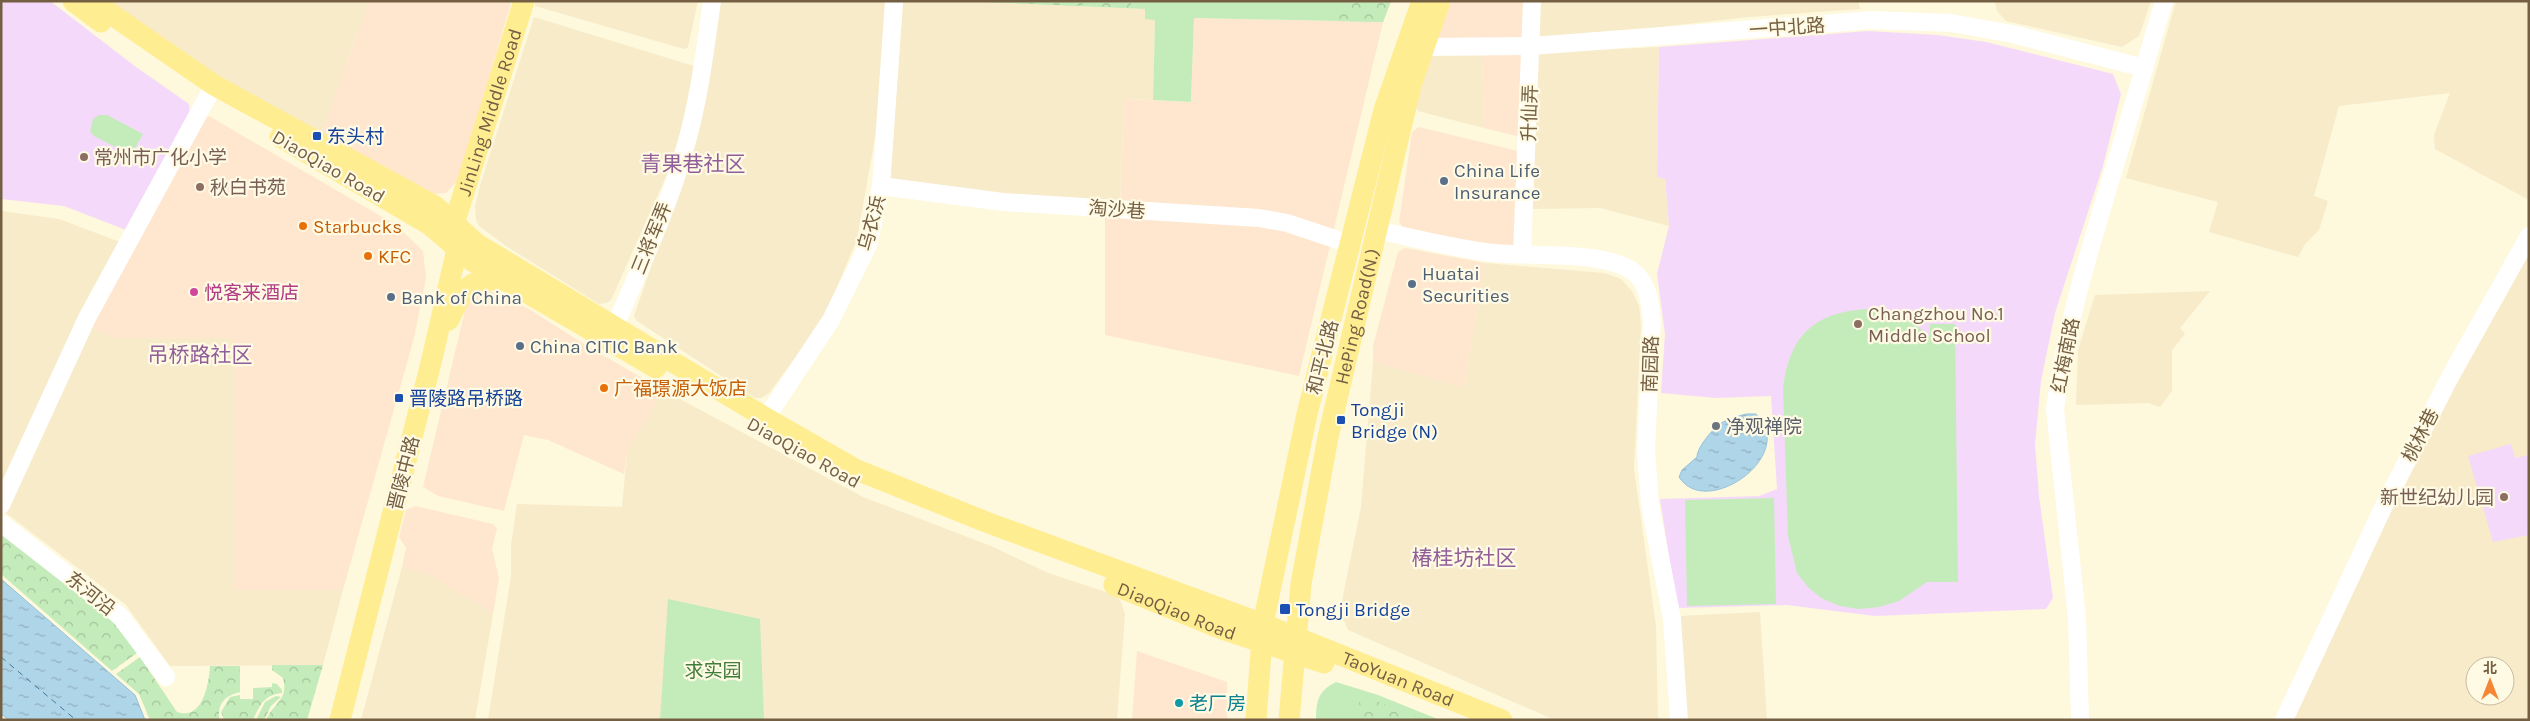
<svg xmlns="http://www.w3.org/2000/svg" width="2530" height="721" viewBox="0 0 2530 721" font-family="Karla,'Noto Sans SC',sans-serif">
	<style>
		.residential { fill: #f7ebca; fill-rule: evenodd }
		.commercial { fill: #ffe7cf }
		.education { fill: #f5d9fa }
		.green { fill: #c4ecba }
		.forest { fill: url(#forest-crowns) }
		.water { fill: url(#water-ripples); stroke: #95c2dc }
		.lines { fill: none; stroke-linecap: round; stroke-linejoin: round }
		.ferry { stroke: #40799a; stroke-width: 1; stroke-dasharray: 6 5; stroke-linecap: butt }
		.minor { stroke: #fff; stroke-width: 18 }
		.major { stroke: #ffed92; stroke-width: 21 }
		.transit-dot { fill: #1a4fb4; stroke: #fffae4; stroke-width: 2 }
		.education-dot { fill: #8d6e63; stroke: #fffae4; stroke-width: 2 }
		.service-dot { fill: #5c6f8a; stroke: #fffae4; stroke-width: 2 }
		.food-dot { fill: #e8710a; stroke: #fffae4; stroke-width: 2 }
		.hotel-dot { fill: #d1479c; stroke: #fffae4; stroke-width: 2 }
		.worship-dot { fill: #6b7280; stroke: #fffae4; stroke-width: 2 }
		.culture-dot { fill: #0f9aa8; stroke: #fffae4; stroke-width: 2 }
		.labels { text-anchor: middle; stroke-width: 4.5; stroke-linejoin: round; paint-order: stroke }
		.street-label { font-size: 19px; fill: #755f43; stroke: #fffae4 }
		.transit-label { font-size: 19px; fill: #164399; stroke: #fffae4; text-anchor: start }
		.education-label { font-size: 19px; fill: #785e54; stroke: #fffae4; text-anchor: start }
		.service-label { font-size: 19px; fill: #4e5e75; stroke: #fffae4; text-anchor: start }
		.food-label { font-size: 19px; fill: #c56008; stroke: #fffae4; text-anchor: start }
		.hotel-label { font-size: 19px; fill: #b23c85; stroke: #fffae4; text-anchor: start }
		.worship-label { font-size: 19px; fill: #5b616d; stroke: #fffae4; text-anchor: start }
		.park-label { font-size: 19px; fill: #407c3a; stroke: #fffae4 }
		.culture-label { font-size: 19px; fill: #0d838f; stroke: #fffae4; text-anchor: start }
		.quarter-label { font-size: 21px; fill: #925e99; stroke: #fffae4 }
	</style>
	<defs>
		<pattern id="forest-crowns" width="20" height="18" patternUnits="userSpaceOnUse" patternTransform="scale(1.25)"><rect width="20" height="18" fill="#c4ecba"/><path d="M2 6a3 3 0 1 1 6 0M12 15a3 3 0 1 1 6 0" fill="none" stroke="#a4c299"/></pattern>
		<pattern id="water-ripples" width="26" height="14" patternUnits="userSpaceOnUse" patternTransform="scale(1.25)"><rect width="26" height="14" fill="#afd5e9"/><path d="M2 4q2-2 4 0t4 0M15 11q2-2 4 0t4 0" fill="none" stroke="#93b0be"/></pattern>
	</defs>
	<rect width="100%" height="100%" fill="#fef8dc"/>
	<g class="residential">
		<polygon points="105,1 369,1 321,133 232,86"/>
		<polygon points="535,1 698,1 688,47 684,49 535,6"/>
		<polygon points="720,1 889,1 882,99 857,239 824,319 769,393 761,398 755,398 637,321 634,316 685,169"/>
		<polygon points="903,1 961,1 1146,9 1155,19 1153,100 1124,99 1120,202 1004,195 890,180"/>
		<polygon points="1540,1 1858,1 1860,9 1748,17 1539,41"/>
		<polygon points="1995,1 2151,1 2139,36 2122,47 2006,21 1997,11"/>
		<polygon points="2176,1 2529,1 2529,200 2435,149 2434,135 2450,93 2339,106 2314,196 2328,201 2319,230 2305,244 2298,257 2209,232 2218,202 2126,178"/>
		<polygon points="534,17 697,67 682,141 611,300 606,303 599,304 506,246 479,226 476,220 475,206 481,182"/>
		<polygon points="1659,47 1657,176 1665,179 1669,226 1600,208 1531,209 1538,53"/>
		<polygon points="1482,53 1484,128 1418,111 1415,106 1430,58 1437,54"/>
		<polygon points="1,211 59,219 120,242 79,322 114,338 233,338 233,590 343,590 323,665 170,666 126,605 1,509"/>
		<path d="M2529,245V720H2290L2386,511ZM2475,666H2505V696H2475Z"/>
		<polygon points="1485,263 1604,273 1621,279 1632,291 1639,306 1641,326 1634,469 1656,626 1658,720 1555,720 1348,630 1340,611 1361,507 1373,362 1464,388"/>
		<polygon points="2210,291 2180,328 2185,334 2172,350 2172,391 2160,407 2148,403 2076,405 2078,350 2095,295"/>
		<polygon points="663,390 863,497 991,546 1048,573 1115,595 1121,602 1125,614 1117,720 488,720 511,576 511,545 517,504 622,507 627,453"/>
		<polygon points="402,567 430,575 493,614 475,720 361,720"/>
		<polygon points="1760,612 1767,720 1687,720 1680,616"/>
	</g>
	<g class="commercial">
		<polygon points="369,1 504,1 511,3 459,179 446,193 431,194 321,133"/>
		<polygon points="1449,1 1527,1 1527,43 1436,39"/>
		<polygon points="1194,18 1383,22 1299,376 1105,335 1105,212 1120,213 1124,99 1191,102"/>
		<polygon points="1482,53 1524,55 1520,132 1517,136 1484,128"/>
		<polygon points="209,116 396,225 423,251 426,278 414,338 343,590 233,590 233,338 114,338 90,327 200,119"/>
		<polygon points="1419,127 1522,152 1516,249 1485,247 1404,229 1399,222 1412,132"/>
		<polygon points="1405,248 1485,263 1464,388 1373,362 1373,346 1398,252"/>
		<polygon points="485,288 529,309 587,346 663,390 627,453 624,474 548,440 524,435 504,511 438,496 423,487 465,310 470,296"/>
		<polygon points="415,506 493,524 497,529 492,549 499,578 493,614 430,575 402,567 406,548 399,537 406,510"/>
		<polygon points="1137,651 1227,682 1227,720 1132,720"/>
	</g>
	<g class="education">
		<polygon points="1,1 50,1 136,67 189,104 190,114 126,230 64,206 1,199"/>
		<polygon points="1868,31 1937,35 1986,42 2113,74 2121,94 2103,166 2055,313 2041,381 2035,444 2039,496 2053,598 2046,609 1875,616 1787,605 1677,608 1660,499 1759,496 1777,489 1771,396 1716,398 1661,393 1665,334 1657,274 1669,226 1665,179 1657,177 1659,47"/>
		<polygon points="2511,444 2515,458 2529,455 2529,535 2493,542 2468,456"/>
	</g>
	<g class="green">
		<polygon points="961,1 1391,1 1383,22 1194,18 1191,102 1153,100 1155,20 1145,19 1145,9"/>
		<polygon points="99,115 107,115 143,134 131,155 94,136 90,131 93,119"/>
		<path d="M1866,309C1893,311 1910,318 1930,337V324H1955L1958,582H1927L1899,601L1879,607L1859,609L1840,606L1821,598L1808,587L1797,573L1788,536L1783,388C1790,335 1813,313 1866,309Z"/>
		<polygon points="1774,498 1776,604 1687,606 1685,500"/>
		<polygon points="668,599 760,619 764,720 660,720"/>
		<path d="M1336,682L1378,695L1440,720H1316C1316,701 1318,691 1336,682Z"/>
	</g>
	<g class="forest">
		<polygon points="961,1 1082,1 1083,6"/>
		<polygon points="1095,1 1131,1 1131,8 1093,6"/>
		<polygon points="1341,1 1391,1 1383,22 1336,21"/>
		<polygon points="1,533 45,565 115,624 137,653 112,671 1,574"/>
		<path d="M140,657L177,712C203,721 209,683 210,666H240V692C226,695 216,704 220,720H150L139,694L116,674Z"/>
		<path d="M272,665H323L307,720H266C274,702 289,700 283,678L272,670Z"/>
		<path d="M272,683L277,684L282,690V693C264,695 260,705 253,720H224L221,712L230,697L240,695V699H253V688L272,687Z"/>
		<polygon points="1360,695 1418,717 1417,720 1363,720 1359,705"/>
		<polygon points="276,696 281,697 271,706 264,720 256,720 265,702"/>
	</g>
	<g class="water">
		<path d="M1746,414H1756C1799,455 1706,520 1679,477L1682,470L1697,457C1697,447 1714,427 1723,422C1730,419 1738,416 1746,414Z"/>
		<polygon points="1,579 135,695 145,720 9,720 1,714"/>
	</g>
	<g class="lines">
		<polyline class="ferry" points="1,657 76,720"/>
		<g class="minor">
			<polyline points="1424,47 1531,46 1872,20 1951,23 2013,34 2144,68"/>
			<polyline points="881,186 1003,202 1259,218 1287,223 1350,244"/>
			<path d="M1377,230C1412,238 1449,247 1485,252C1526,258 1596,249 1631,270C1648,281 1650,302 1652,321L1646,451L1650,505L1672,619L1679,720"/>
			<polyline points="1522,254 1532,1"/>
			<path d="M615,326C640,268 668,209 685,148C699,101 705,50 712,1"/>
			<polyline points="766,418 831,320 868,245 881,186 894,1"/>
			<polyline points="1,505 87,318 214,85"/>
			<polyline points="1,523 120,616 166,677"/>
			<path d="M2080,720L2077,618L2055,409C2064,336 2085,265 2106,195C2126,130 2145,66 2164,1"/>
			<polyline points="2284,720 2382,510 2450,377 2529,236"/>
		</g>
		<g class="major">
			<polyline points="73,1 101,22"/>
			<path id="s1" d="M92,1L214,85L435,206L477,244L766,418L857,470L986,522L1263,624L1502,720"/>
			<polyline points="280,137 430,225 472,261 656,368"/>
			<path d="M449,320C463,287 470,276 507,281"/>
			<path id="s2" d="M1114,585L1222,629L1324,663"/>
			<path id="s3" d="M340,720L432,359L457,249L454,224L524,1"/>
			<polyline points="1256,720 1263,624 1307,414 1384,110 1422,1"/>
			<path id="s4" d="M1289,720L1301,584L1328,437L1411,85L1440,1"/>
		</g>
	</g>
	<g class="transit-dot">
		<rect x="312" y="131" width="10" height="10" rx="2.5"/>
		<rect x="394" y="393" width="10" height="10" rx="2.5"/>
		<rect x="1336" y="415" width="10" height="10" rx="2.5"/>
		<rect x="1279" y="603" width="12" height="12" rx="2.5"/>
	</g>
	<g class="education-dot">
		<circle cx="84" cy="157" r="5"/>
		<circle cx="200" cy="187" r="5"/>
		<circle cx="1858" cy="324" r="5"/>
		<circle cx="2504" cy="497" r="5"/>
	</g>
	<g class="service-dot">
		<circle cx="1444" cy="181" r="5"/>
		<circle cx="1412" cy="284" r="5"/>
		<circle cx="391" cy="297" r="5"/>
		<circle cx="520" cy="346" r="5"/>
	</g>
	<g class="food-dot">
		<circle cx="303" cy="226" r="5"/>
		<circle cx="368" cy="256" r="5"/>
		<circle cx="604" cy="388" r="5"/>
	</g>
	<circle class="hotel-dot" cx="194" cy="292" r="5"/>
	<circle class="worship-dot" cx="1716" cy="426" r="5"/>
	<circle class="culture-dot" cx="1179" cy="703" r="5"/>
	<g class="labels">
		<g class="street-label">
			<text transform="translate(1787 27) rotate(-4)" y="7">一中北路</text>
			<text dy="7" stroke="none"><textPath href="#s3" startOffset="628">JinLing Middle Road</textPath></text>
			<text transform="translate(1529 113) rotate(-88)" y="7">升仙弄</text>
			<text transform="translate(329 166) rotate(30)" y="7">DiaoQiao Road</text>
			<text transform="translate(1117 209) rotate(4)" y="7">淘沙巷</text>
			<text transform="translate(871 223) rotate(-75)" y="7">乌衣浜</text>
			<text transform="translate(651 238) rotate(-68)" y="7">三将军弄</text>
			<text dy="7" stroke="none"><textPath href="#s4" startOffset="410">HePing Road(N.)</textPath></text>
			<text transform="translate(2065 355) rotate(-79)" y="7">红梅南路</text>
			<text transform="translate(1322 357) rotate(-76)" y="7">和平北路</text>
			<text transform="translate(1650 364) rotate(-88)" y="7">南园路</text>
			<text transform="translate(2420 435) rotate(-63)" y="7">桃林巷</text>
			<text transform="translate(804 452) rotate(29)" y="7">DiaoQiao Road</text>
			<text transform="translate(403 473) rotate(-76)" y="7">晋陵中路</text>
			<text transform="translate(91 593) rotate(39)" y="7">东河沿</text>
			<text dy="7" stroke="none"><textPath href="#s2" startOffset="68">DiaoQiao Road</textPath></text>
			<text dy="7" stroke="none"><textPath href="#s1" startOffset="1479">TaoYuan Road</textPath></text>
		</g>
		<g class="transit-label">
			<text x="327" y="143">东头村</text>
			<text x="409" y="405">晋陵路吊桥路</text>
			<text x="1351" y="416">Tongji<tspan x="1351" dy="22">Bridge (N)</tspan></text>
			<text x="1296" y="616">Tongji Bridge</text>
		</g>
		<g class="education-label">
			<text x="94" y="164">常州市广化小学</text>
			<text x="210" y="194">秋白书苑</text>
			<text x="1868" y="320">Changzhou No.1<tspan x="1868" dy="22">Middle School</tspan></text>
			<text x="2494" y="504" text-anchor="end">新世纪幼儿园</text>
		</g>
		<g class="service-label">
			<text x="1454" y="177">China Life<tspan x="1454" dy="22">Insurance</tspan></text>
			<text x="1422" y="280">Huatai<tspan x="1422" dy="22">Securities</tspan></text>
			<text x="401" y="304">Bank of China</text>
			<text x="530" y="353">China CITIC Bank</text>
		</g>
		<g class="food-label">
			<text x="313" y="233">Starbucks</text>
			<text x="378" y="263">KFC</text>
			<text x="614" y="395">广福璟源大饭店</text>
		</g>
		<g class="hotel-label">
			<text x="204" y="299">悦客来酒店</text>
		</g>
		<g class="worship-label">
			<text x="1726" y="433">净观禅院</text>
		</g>
		<g class="park-label">
			<text x="713" y="677">求实园</text>
		</g>
		<g class="culture-label">
			<text x="1189" y="710">老厂房</text>
		</g>
		<g class="quarter-label">
			<text x="693" y="171">青果巷社区</text>
			<text x="200" y="362">吊桥路社区</text>
			<text x="1464" y="565">椿桂坊社区</text>
		</g>
	</g>
	<rect width="2530" height="721" fill="none" stroke="#755f43" stroke-width="5"/>
	<g transform="translate(2490 681)"><circle r="24" fill="#fffae4" stroke="#c8bca4"/>
	<path d="M0-4L9 19L0 12L-9 19Z" fill="#f58734"/>
	<text y="-8" font-size="14" font-weight="bold" text-anchor="middle" fill="#755f43">北</text>
	</g>
</svg>
